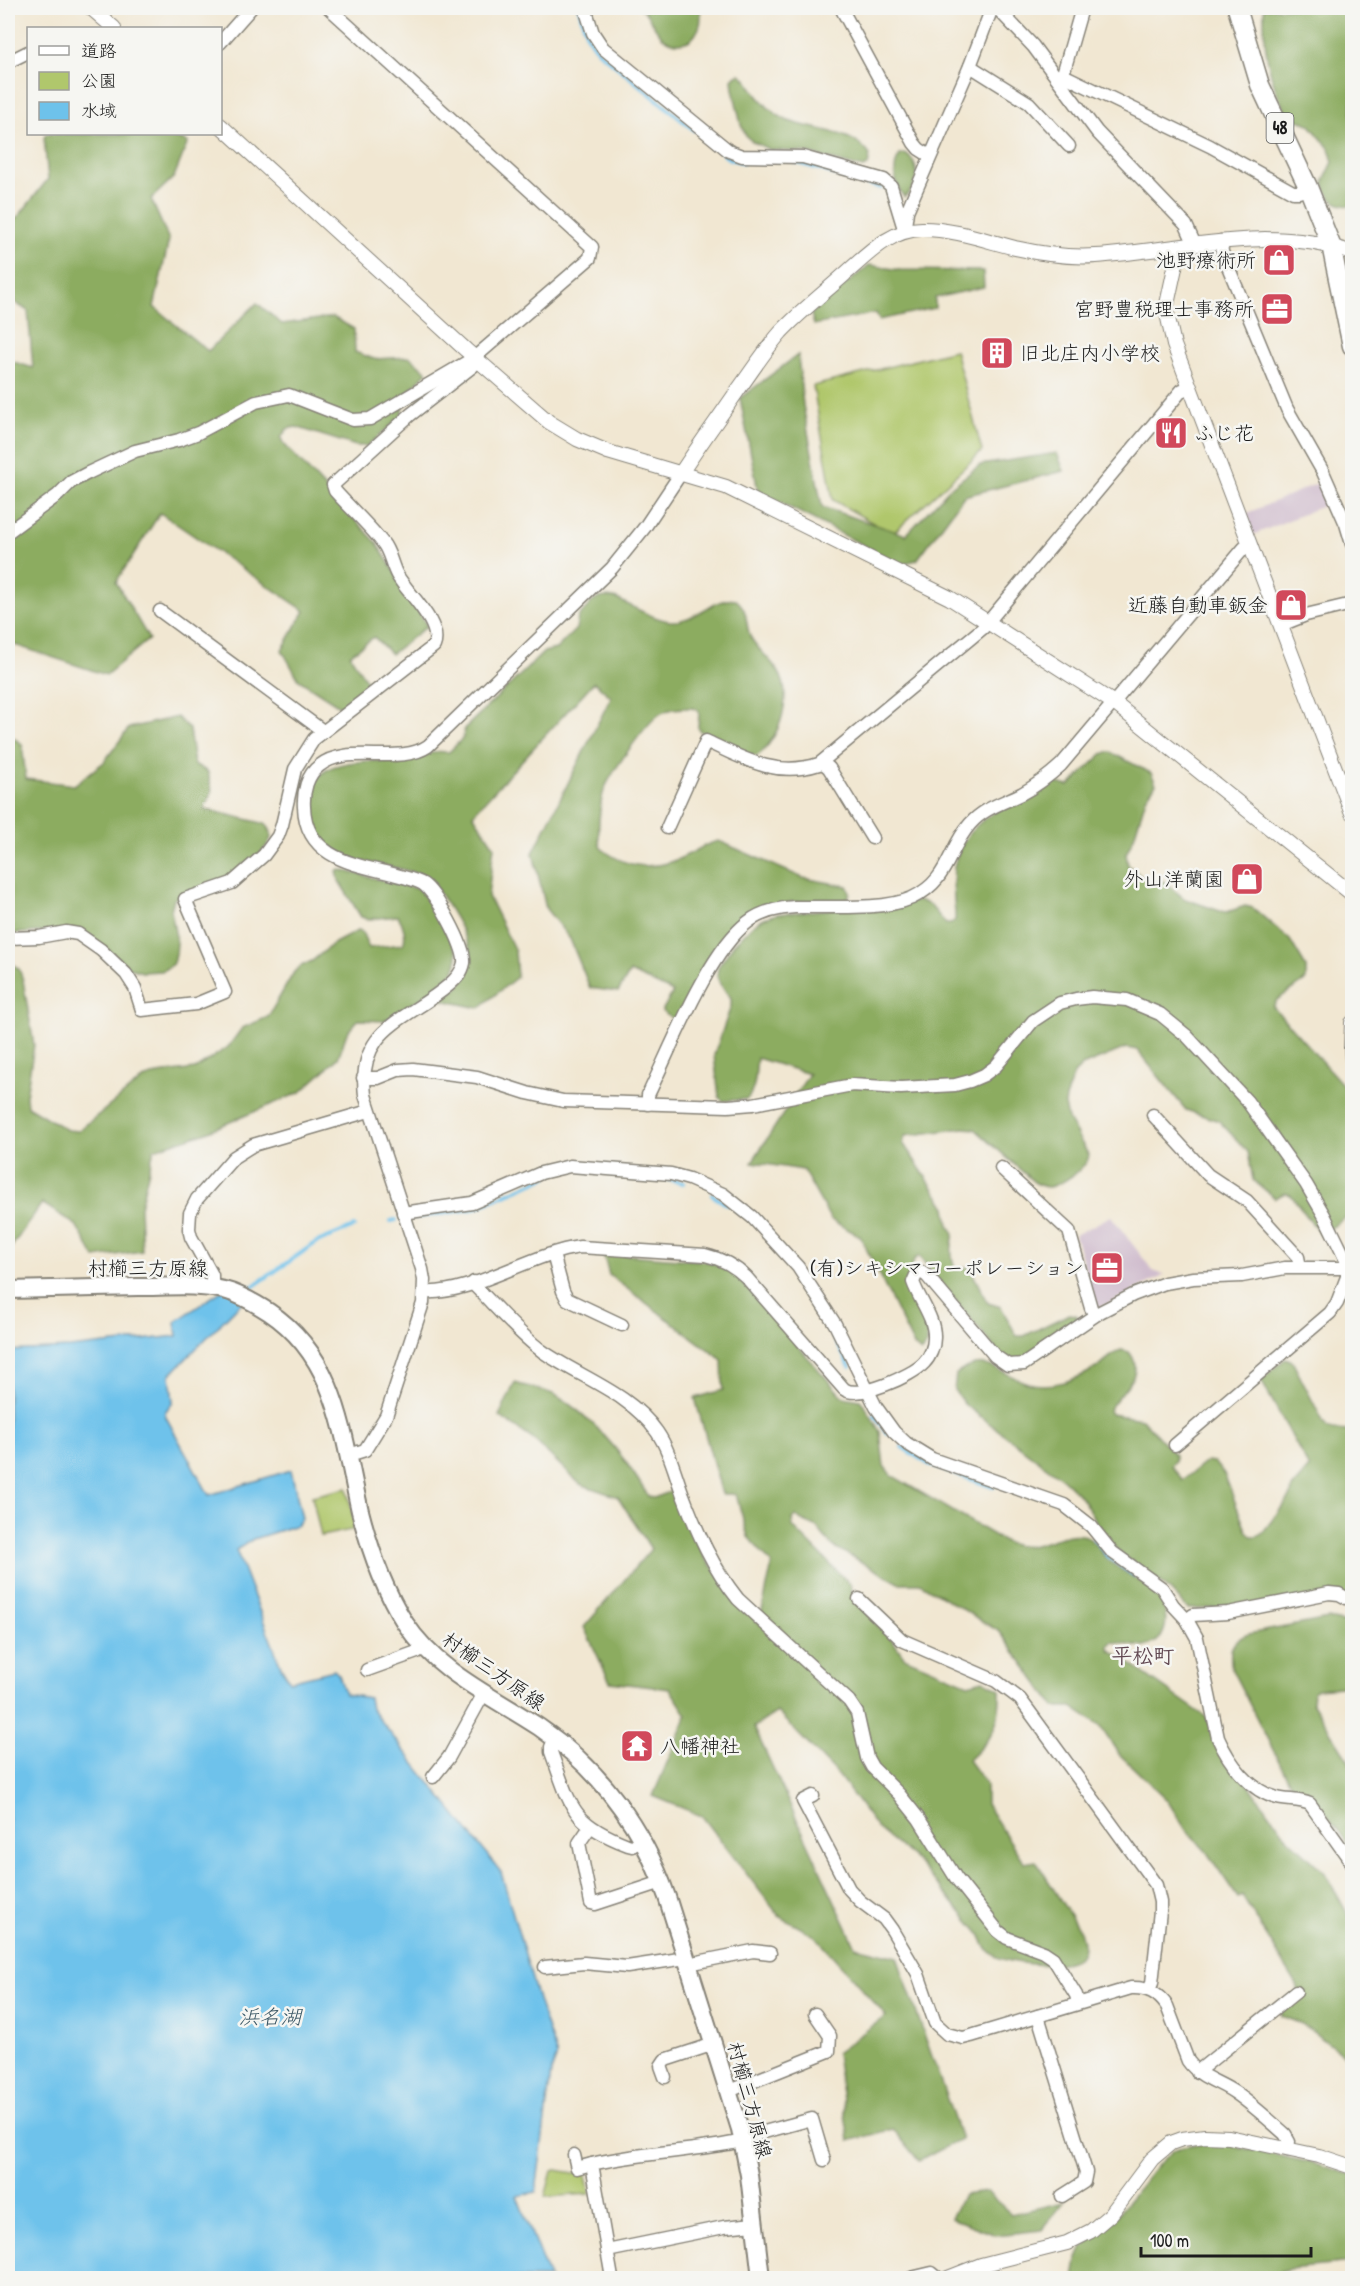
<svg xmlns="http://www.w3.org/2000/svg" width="1360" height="2286" viewBox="0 0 1360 2286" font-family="'Patrick Hand','Klee One',sans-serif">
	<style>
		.industrial { fill: #d0bdce }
		.green { fill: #b0c76c; stroke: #667244; stroke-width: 1.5 }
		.forest { fill: #8cac60; stroke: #54643e; stroke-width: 1.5 }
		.water { fill: #6ec2eb; stroke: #456f84; stroke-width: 1.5 }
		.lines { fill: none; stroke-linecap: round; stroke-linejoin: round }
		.stream { stroke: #6ec2eb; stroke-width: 4 }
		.minor-casing { stroke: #868277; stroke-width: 15 }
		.tertiary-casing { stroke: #868277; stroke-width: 16 }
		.secondary-casing { stroke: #868277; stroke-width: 20 }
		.primary-casing { stroke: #868277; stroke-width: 21 }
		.minor { stroke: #fff; stroke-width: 12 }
		.tertiary { stroke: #fff; stroke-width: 14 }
		.secondary { stroke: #fff; stroke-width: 16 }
		.primary { stroke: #fff; stroke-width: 18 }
		.labels { text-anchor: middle; stroke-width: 5; stroke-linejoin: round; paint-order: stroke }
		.shield { fill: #f6f6f2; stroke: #5d5d5c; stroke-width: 1.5 }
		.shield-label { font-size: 18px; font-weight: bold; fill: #1c1c1c }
		.poi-label { font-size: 20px; fill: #1c1c1c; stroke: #f6f6f2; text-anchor: end }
		.street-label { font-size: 20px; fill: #1c1c1c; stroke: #f6f6f2 }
		.neighbourhood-label { font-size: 21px; font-weight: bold; fill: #614852; stroke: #f6f6f2 }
		.water-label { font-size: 21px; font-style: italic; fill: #395664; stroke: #f6f6f2 }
	</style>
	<rect width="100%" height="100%" fill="#f6f6f2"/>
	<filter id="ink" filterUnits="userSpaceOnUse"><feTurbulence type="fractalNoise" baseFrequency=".0167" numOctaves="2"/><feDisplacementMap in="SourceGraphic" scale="12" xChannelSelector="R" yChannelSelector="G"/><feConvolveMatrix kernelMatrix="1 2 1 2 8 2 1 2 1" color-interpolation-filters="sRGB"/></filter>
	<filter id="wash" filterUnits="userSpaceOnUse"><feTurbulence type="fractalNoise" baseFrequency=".008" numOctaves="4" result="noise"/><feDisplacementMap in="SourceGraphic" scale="24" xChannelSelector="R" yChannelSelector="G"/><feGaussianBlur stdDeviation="1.35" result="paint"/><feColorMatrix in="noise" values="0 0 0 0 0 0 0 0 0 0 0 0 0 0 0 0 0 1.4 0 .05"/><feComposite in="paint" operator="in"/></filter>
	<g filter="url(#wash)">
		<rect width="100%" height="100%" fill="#f1e7d2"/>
		<g class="industrial">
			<polygon points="1323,481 1332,502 1253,535 1245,514"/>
			<polygon points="1111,1216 1153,1271 1165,1275 1097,1309 1075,1235"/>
		</g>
		<g class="green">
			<polygon points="955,350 982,451 892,534 833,500 813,386"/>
			<polygon points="347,1488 356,1529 321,1536 312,1496"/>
			<polygon points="556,2170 574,2173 585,2171 590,2194 545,2197 552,2171"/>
		</g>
		<g class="forest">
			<path d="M641,8H700C702,17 701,27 695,35C691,41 685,43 678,43C657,43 654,19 641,8Z"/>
			<path d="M1264,8H1352V206C1335,206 1326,198 1324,181L1333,162L1329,148L1309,124L1289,117C1269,85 1263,45 1264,8Z"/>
			<path d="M740,74C747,78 748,82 752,88C760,100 772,113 786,120C812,131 853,129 870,155L868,166L863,168L804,152L771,150L753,142L746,136L741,125L733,89L732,79L736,75Z"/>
			<polygon points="46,134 161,134 188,142 174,177 151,199 169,240 154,307 208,351 257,303 282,324 333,317 354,329 355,352 374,359 410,357 427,372 405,395 401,417 367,446 356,446 296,427 287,429 281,438 283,443 377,543 427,626 391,654 374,637 350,655 371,688 344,709 299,680 282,650 305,611 160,513 116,582 149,639 106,675 12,644 8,648 8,360 33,368 28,311 8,298 8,222 18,217 48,179 44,138"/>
			<path d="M905,154C922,162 918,188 904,197C895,186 891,167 900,155Z"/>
			<polygon points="869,265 900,270 983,271 984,287 935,298 935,308 879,320 876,313 814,325 811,314"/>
			<polygon points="798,355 803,405 822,507 906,535 950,488 980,465 1057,453 1064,471 964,496 917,560 900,564 758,491 740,398"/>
			<path d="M607,597L615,598C630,605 655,620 671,621C694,623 714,596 736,600C750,610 744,624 751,638C758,650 770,659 778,671C794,696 780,739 757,756L745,754L700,731L698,727L699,712L697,709C687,707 669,708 660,714C646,723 612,772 605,788C600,799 596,837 601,848C628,870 658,871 689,854C699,849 707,843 719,841L803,878L847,886L850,892L848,898L842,901L790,902L747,916L678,1022L662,1011L673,992L630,972L618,992L590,988L570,939L546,909L533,853L611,697L594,682L473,814L494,846L488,896L515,951L517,977L479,1008L442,1000C452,991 465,983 469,970C472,963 472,954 469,947C463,930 438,884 422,876C395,863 360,867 335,850C321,840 312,824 311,807C307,750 371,764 409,760C418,759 423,756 431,753C436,750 443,752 449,752L463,738L465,728L544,652L556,649L576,629L578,617L592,602L599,598Z"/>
			<path d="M177,717L189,729L194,764L208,772L212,792L204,809L266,824C269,828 272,832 271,837C269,850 235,876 224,882C209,890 190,891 174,899L171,910L177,943L176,954L172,965L162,971L142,972L130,968L98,943L52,931L8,934V734L22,744L26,779L74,785L104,762L129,728Z"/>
			<path d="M1110,752L1151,773L1156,784L1146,798L1134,837L1126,854L1128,865L1148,882L1163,881L1185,899L1220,911L1227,912L1245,906L1253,908L1290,940L1306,967V980L1277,1000L1273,1007L1352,1095V1213L1321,1235L1291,1195L1285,1193L1275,1198L1253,1180L1248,1152L1219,1121L1186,1110L1137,1050L1126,1048L1082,1066L1074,1074L1067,1092L1065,1105L1068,1119L1089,1156C1087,1168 1060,1186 1048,1187C1042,1187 1038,1184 1034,1182L975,1129L964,1128L905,1136L903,1143L946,1207L949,1225L954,1234C951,1247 950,1257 956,1270L965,1267L970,1268L986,1300L988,1303L1001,1307L1017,1336H1024L1069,1314L1076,1315L1078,1318L1076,1321L1028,1357L1016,1361L1003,1358L919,1256L914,1260L907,1282L925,1322L928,1330L927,1345L921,1352L914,1346L860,1236L831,1220L803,1170L752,1162L809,1074L757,1058C755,1072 757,1088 747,1099L723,1101L719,1097L714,1055L731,1006V998L720,984L717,976L718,967L734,944L753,925L764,918L777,914L921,901L930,905L946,924H951L955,920V914C954,899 952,883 954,868C961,820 1010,804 1047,784L1052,782L1069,786L1102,754Z"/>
			<path d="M341,870L418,889L428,899L457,952V962L454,971L428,994L384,1021L358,1020L347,1033L338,1058L301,1092L204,1133L154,1149L140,1207L142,1251L95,1258L76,1225L42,1203L8,1252V961L19,969L23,980L34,1045L26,1096L27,1106L67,1130L78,1131L143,1079L158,1074L195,1069L228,1047L242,1028L268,1017L294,972L301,966L312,961L333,944L359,930L362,932L369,948L403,944C407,937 403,923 398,916L369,919L361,917L339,881L337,871Z"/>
			<path d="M603,1253L705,1261L725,1267L741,1281L840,1394L844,1397L860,1400L865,1406L880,1432L884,1466L891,1475L1007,1543C1040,1555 1059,1528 1086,1536C1095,1542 1100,1552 1108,1560C1122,1572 1139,1579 1154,1591C1169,1604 1172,1639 1149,1645C1137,1649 1124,1643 1112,1642L1109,1645V1649L1206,1717L1256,1795L1285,1835L1325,1873L1352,1922V2061L1302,2024L1281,2016L1280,2010L1299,1992L1297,1985L1242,1896L1238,1898L1206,1851L1186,1830L1167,1800L1118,1753L1100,1726L1072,1707H1055L1000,1632L920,1583H899L831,1545L817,1527L796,1517L792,1519L793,1527L851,1585L854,1599L889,1635L904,1657L968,1684L983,1680L1000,1689C1001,1722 993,1738 968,1760L986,1785V1804L1024,1863L1036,1861L1080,1931C1082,1938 1085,1947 1081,1954C1071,1971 1006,1965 992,1954C986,1949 983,1941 980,1934L916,1860L877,1828L839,1776L777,1712L754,1727L856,1947L897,1957L961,2139L919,2161L893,2129L849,2141L836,2053L886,2016L815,1936L779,1916L702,1816L653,1796L687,1715L670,1689L610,1682L584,1627L651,1549L618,1497L580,1484L534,1440L499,1416L515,1383C527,1387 543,1389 555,1395C595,1418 625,1457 648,1496L654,1498L672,1491L677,1493L705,1558L759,1624L772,1564L748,1537L736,1494H722L695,1398L723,1390L722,1360L609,1275Z"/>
			<path d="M1121,1350L1129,1352C1146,1372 1124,1389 1111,1406L1109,1410L1111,1414L1142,1419L1175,1455V1461L1171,1466L1183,1480L1207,1461L1214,1462L1225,1476L1246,1530L1251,1536H1257L1263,1532L1291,1496L1292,1488L1309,1468L1261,1380L1286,1358L1292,1361L1326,1427L1332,1430L1352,1431V1595L1228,1608L1188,1609L1168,1588L1123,1555L1108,1541L1081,1497L1065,1481L964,1404L954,1390L956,1374C987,1352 999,1374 1028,1383C1050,1389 1076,1380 1094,1369C1104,1363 1110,1355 1121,1350Z"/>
			<path d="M1328,1619L1352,1624V1686L1318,1689L1313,1692L1312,1702L1352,1766V1850L1315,1798L1296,1790L1289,1781L1232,1670C1229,1651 1229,1642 1248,1634Z"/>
			<polygon points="1205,2143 1228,2145 1317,2164 1352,2175 1352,2263 1289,2269 1281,2271 1275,2278 1074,2278 1077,2261 1083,2247 1115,2218 1158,2164 1174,2150 1184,2146"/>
			<polygon points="987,2192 1011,2214 1064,2202 1042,2230 996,2235 951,2218 963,2195"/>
		</g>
		<polygon class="water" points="233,1283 251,1293 170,1375 173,1402 165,1412 166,1417 209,1495 291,1470 302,1518 297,1525 253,1539 236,1550 282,1669 290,1681 334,1670 339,1675 345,1694 369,1698 371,1709 501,1872 539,2003 557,2056 551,2072 536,2192 517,2196 549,2278 8,2278 8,1351 70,1348 177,1336 175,1322"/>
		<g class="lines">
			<g class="stream">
				<polyline points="579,8 587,36 599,52 694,130"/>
				<polyline points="723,154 730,159 743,162"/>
				<polyline points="796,162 881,188"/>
				<polyline points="667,1179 683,1183"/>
				<polyline points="712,1195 728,1205"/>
				<polyline points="411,1218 473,1209 546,1177"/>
				<polyline points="391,1221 396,1220"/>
				<polyline points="252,1287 317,1242 354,1227"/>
				<polyline points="824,1318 850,1367"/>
				<polyline points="875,1415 888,1433"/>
				<polyline points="902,1447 930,1465 993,1487"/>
				<polyline points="1094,1538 1108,1556 1134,1575"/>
			</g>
		</g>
	</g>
	<g filter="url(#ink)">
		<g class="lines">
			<defs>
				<g id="minor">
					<polyline points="585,8 593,33 603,48 729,151 742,156 803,157 884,180 891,186 905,232"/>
					<polyline points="841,8 914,143 919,149 930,156"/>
					<polyline points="997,8 1033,46 1097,132 1186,225 1195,245"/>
					<polyline points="220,43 251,8"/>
					<polyline points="8,62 28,52"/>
					<polyline points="970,66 1029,103 1069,146"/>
					<polyline points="1063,75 1210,146 1293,192 1299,192 1308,187"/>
					<polyline points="1061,81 1082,8"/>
					<polyline points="905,227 907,211 970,66 992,8"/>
					<polyline points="1221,241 1222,252 1287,409 1323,472 1346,524 1352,544"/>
					<polyline points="8,532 58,495 71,482 88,473 135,451 179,440 198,433 256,402 289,395 353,420 370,419 474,358 590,258 592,247 329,8"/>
					<polyline points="160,611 323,731"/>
					<polyline points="1281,625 1306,615 1352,604"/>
					<polyline points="822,762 829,768 872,838"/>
					<path d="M667,828L706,741C744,759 776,778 819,764L983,628L1182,390L1190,388"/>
					<path d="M8,938L39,937L66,932L78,934L101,950L126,974L135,988L142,1010L196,1004L225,992L185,899L232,883L264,855L278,836L282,825L295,769L314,739L434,646C443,624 407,593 397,575C391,564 390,551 382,542C368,524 350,508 335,491L333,485L410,415L473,366L474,358"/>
					<polyline points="363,1078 378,1078 398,1070 413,1069 477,1077 527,1093 563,1101 728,1106 753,1104 852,1085 901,1088 955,1085 970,1081 984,1075 996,1066 1033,1021 1060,1003 1076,999 1092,997 1127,1000 1160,1014 1187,1036 1247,1101 1306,1184 1324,1215 1347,1262 1347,1277 1337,1303 1330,1313 1175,1445"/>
					<path d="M648,1104V1095C671,1048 708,952 748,922C761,912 778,908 795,907C828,906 883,911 912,898C950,880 947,850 970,824C984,808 1003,803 1021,794C1036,786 1049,776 1061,765L1244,548L1251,546"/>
					<polyline points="1153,1115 1208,1175 1247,1201 1298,1257 1300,1267"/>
					<polyline points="1001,1168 1069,1231 1091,1308 1095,1315"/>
					<path d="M403,1213L472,1203L541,1173L570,1166L671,1174L689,1179L723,1194L752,1217L798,1267L835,1324L876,1407L894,1432L906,1443L932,1459L1064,1505L1091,1526L1112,1552L1162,1588L1173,1605L1187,1620L1197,1638L1218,1738C1229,1763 1250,1791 1277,1798C1289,1801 1299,1799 1310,1804L1352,1863"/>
					<polyline points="553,1254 563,1291 567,1299 622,1325"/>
					<path d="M474,1282L476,1287C497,1308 518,1333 542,1351C579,1377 630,1393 657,1432C670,1451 675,1474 683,1495C697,1532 713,1568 738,1599L849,1701L857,1713L867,1758L872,1767L899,1794L919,1819L956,1878L998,1931L1007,1938L1044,1952L1053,1958L1076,1995L1078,2003"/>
					<polyline points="212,1288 212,1275 191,1237 189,1229 190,1213 197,1199 234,1157 253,1145 369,1111"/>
					<path d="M425,1292C471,1295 532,1253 580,1247L705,1255C722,1259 734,1265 746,1277L844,1389C858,1400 912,1376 924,1363C930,1357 934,1347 934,1338C935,1318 919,1300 913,1282L917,1273L921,1272L927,1276L995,1356L1008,1365L1024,1364L1100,1312L1133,1295L1165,1283L1193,1278L1242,1276L1285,1268H1352"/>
					<path d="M349,1455L365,1450L386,1416L423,1303L424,1280L422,1269L365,1095C357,1027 407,1021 449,985C456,979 462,973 464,963C466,947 436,893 423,884C414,879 403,877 393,874C353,864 306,858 304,807C303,792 307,775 319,766C346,743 399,766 428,746L612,568L645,527L681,473"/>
					<polyline points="859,1599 902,1640 996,1681 1020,1699 1029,1711 1156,1885 1160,1902 1160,1911 1152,1983 1149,1990"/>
					<polyline points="1187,1620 1193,1615 1228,1613 1329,1593 1339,1594 1352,1601"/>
					<polyline points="367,1670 417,1652 424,1647"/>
					<path d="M555,1739L551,1747V1752C571,1806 570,1823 628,1845L632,1846L642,1841"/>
					<polyline points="433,1777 449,1757 484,1693"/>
					<path d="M813,1796L803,1801L849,1889L860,1901L884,1919L892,1930L918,1974L935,2023L947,2034L963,2038L971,2036L1131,1988C1147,1987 1158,1993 1167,2006L1188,2061C1200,2078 1218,2081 1234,2092C1252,2104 1269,2120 1285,2134L1289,2141L1288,2150"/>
					<polyline points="590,1827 579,1843 591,1903 595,1904 662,1882"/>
					<polyline points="688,1964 753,1951 770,1953"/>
					<polyline points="545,1967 584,1963 627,1967 686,1958"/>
					<polyline points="1038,2016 1086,2172 1084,2182 1062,2196"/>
					<polyline points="1197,2072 1296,1992"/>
					<polyline points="665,2077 661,2066 665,2060 714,2044"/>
					<polyline points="729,2091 829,2051 830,2036 815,2014"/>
					<polyline points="742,2138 812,2119 824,2160"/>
					<polyline points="574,2155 577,2168 592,2164"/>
					<polyline points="607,2251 724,2227 754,2224"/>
					<path d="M612,2278L592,2164C641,2152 693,2152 743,2141"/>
					<polyline points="911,2278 932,2273 938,2278"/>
				</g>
				<g id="tertiary">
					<polyline points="91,8 114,28"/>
					<polyline points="220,125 466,350 549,422 577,439 608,452 726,487 950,598 1114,703 1352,894"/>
					<polyline points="1174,248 1176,263 1166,309 1174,345 1352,813"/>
					<path d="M681,473C699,445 719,418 738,390C752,371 765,350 781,332C801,311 824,293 845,274C867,255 891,229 922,229C954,229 984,240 1015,248C1042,254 1069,258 1096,256C1182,250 1269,223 1352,253"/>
					<polyline points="1352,1023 1351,1047 1352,1061"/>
					<polyline points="948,2278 981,2265 1067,2243 1091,2231 1111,2214 1152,2159 1171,2143 1182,2139 1205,2136 1229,2137 1319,2156 1352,2167"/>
				</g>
				<path id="secondary" d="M8,1290C51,1289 95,1288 138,1287C166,1287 196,1284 224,1290C240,1294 255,1303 269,1312C338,1358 343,1437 360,1511C370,1550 384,1590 405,1623C437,1672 492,1696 539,1727C600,1769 643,1828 667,1897L740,2129L749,2175L761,2278"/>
				<polyline id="primary" points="1237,8 1260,85 1308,187 1331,245 1352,346"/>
			</defs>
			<use href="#minor" class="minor-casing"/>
			<use href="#tertiary" class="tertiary-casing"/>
			<use href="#secondary" class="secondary-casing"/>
			<use href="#primary" class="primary-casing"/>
			<use href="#minor" class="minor"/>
			<use href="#tertiary" class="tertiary"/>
			<use href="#secondary" class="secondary"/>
			<use href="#primary" class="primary"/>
		</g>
	</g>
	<defs>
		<symbol id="shop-square" viewBox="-11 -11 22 22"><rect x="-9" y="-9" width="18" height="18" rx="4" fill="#d1495b" stroke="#f6f6f2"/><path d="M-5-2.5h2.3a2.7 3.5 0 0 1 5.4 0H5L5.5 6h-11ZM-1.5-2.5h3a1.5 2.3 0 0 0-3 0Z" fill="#fff"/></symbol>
		<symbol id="office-square" viewBox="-11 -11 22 22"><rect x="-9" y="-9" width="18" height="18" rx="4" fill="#d1495b" stroke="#f6f6f2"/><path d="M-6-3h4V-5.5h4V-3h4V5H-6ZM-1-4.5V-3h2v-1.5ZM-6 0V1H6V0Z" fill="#fff"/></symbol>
		<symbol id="building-square" viewBox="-11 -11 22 22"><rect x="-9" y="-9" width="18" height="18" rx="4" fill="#d1495b" stroke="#f6f6f2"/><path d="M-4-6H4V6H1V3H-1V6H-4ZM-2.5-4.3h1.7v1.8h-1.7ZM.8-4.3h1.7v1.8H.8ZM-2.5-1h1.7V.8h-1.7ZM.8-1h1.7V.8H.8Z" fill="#fff"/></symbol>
		<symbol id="restaurant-square" viewBox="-11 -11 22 22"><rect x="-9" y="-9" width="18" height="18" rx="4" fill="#d1495b" stroke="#f6f6f2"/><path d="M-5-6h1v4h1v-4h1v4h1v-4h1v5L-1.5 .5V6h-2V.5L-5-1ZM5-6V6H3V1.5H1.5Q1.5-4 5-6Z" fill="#fff"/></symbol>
		<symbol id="temple-square" viewBox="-11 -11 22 22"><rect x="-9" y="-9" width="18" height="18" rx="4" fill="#d1495b" stroke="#f6f6f2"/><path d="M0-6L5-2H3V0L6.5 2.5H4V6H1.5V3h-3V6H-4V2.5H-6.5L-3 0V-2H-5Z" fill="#fff"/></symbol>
	</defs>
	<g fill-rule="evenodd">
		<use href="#shop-square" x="1260" y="241" width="38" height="38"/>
		<use href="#office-square" x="1258" y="290" width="38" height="38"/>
		<use href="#building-square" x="978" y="334" width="38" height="38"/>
		<use href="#restaurant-square" x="1152" y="414" width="38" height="38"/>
		<use href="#shop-square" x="1272" y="586" width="38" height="38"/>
		<use href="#shop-square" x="1228" y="860" width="38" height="38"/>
		<use href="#office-square" x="1088" y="1249" width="38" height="38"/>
		<use href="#temple-square" x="618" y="1727" width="38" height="38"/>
	</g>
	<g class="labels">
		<rect class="shield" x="1266.5" y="113" width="27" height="30" rx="4.5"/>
		<g class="shield-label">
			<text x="1280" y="134">48</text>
		</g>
		<g class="poi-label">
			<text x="1256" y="267">池野療術所</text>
			<text x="1254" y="316">宮野豊税理士事務所</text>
			<text x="1020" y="360" text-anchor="start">旧北庄内小学校</text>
			<text x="1194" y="440" text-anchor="start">ふじ花</text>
			<text x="1268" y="612">近藤自動車鈑金</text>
			<text x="1224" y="886">外山洋蘭園</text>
			<text x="1084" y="1275">(有)シキシマコーポレーション</text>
			<text x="660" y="1753" text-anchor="start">八幡神社</text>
		</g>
		<g class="street-label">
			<text x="148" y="1275">村櫛三方原線</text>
			<text transform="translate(494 1671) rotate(35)" y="7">村櫛三方原線</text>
			<text transform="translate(750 2100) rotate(75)" y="7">村櫛三方原線</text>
		</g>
		<g class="neighbourhood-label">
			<text x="1143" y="1663">平松町</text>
		</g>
		<g class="water-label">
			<text x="270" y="2024">浜名湖</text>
		</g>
	</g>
	<rect width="1360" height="2286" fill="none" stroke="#f6f6f2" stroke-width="30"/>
	<rect x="27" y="27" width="195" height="108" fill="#f6f6f2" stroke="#9f9f9c" stroke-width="1.5"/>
	<rect x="39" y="46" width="30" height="9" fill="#ffffff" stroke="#9f9f9c" stroke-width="1.5"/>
	<text x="81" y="57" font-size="18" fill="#1c1c1c">道路</text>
	<rect x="39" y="72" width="30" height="18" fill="#b0c76c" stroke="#9f9f9c" stroke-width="1.5"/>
	<text x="81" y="87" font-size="18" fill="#1c1c1c">公園</text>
	<rect x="39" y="102" width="30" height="18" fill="#6ec2eb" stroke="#9f9f9c" stroke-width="1.5"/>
	<text x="81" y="117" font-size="18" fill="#1c1c1c">水域</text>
	<path d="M1141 2247v9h170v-9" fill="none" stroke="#1c1c1c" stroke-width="3"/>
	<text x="1150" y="2247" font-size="18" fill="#1c1c1c" stroke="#f6f6f2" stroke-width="4.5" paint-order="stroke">100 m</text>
</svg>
